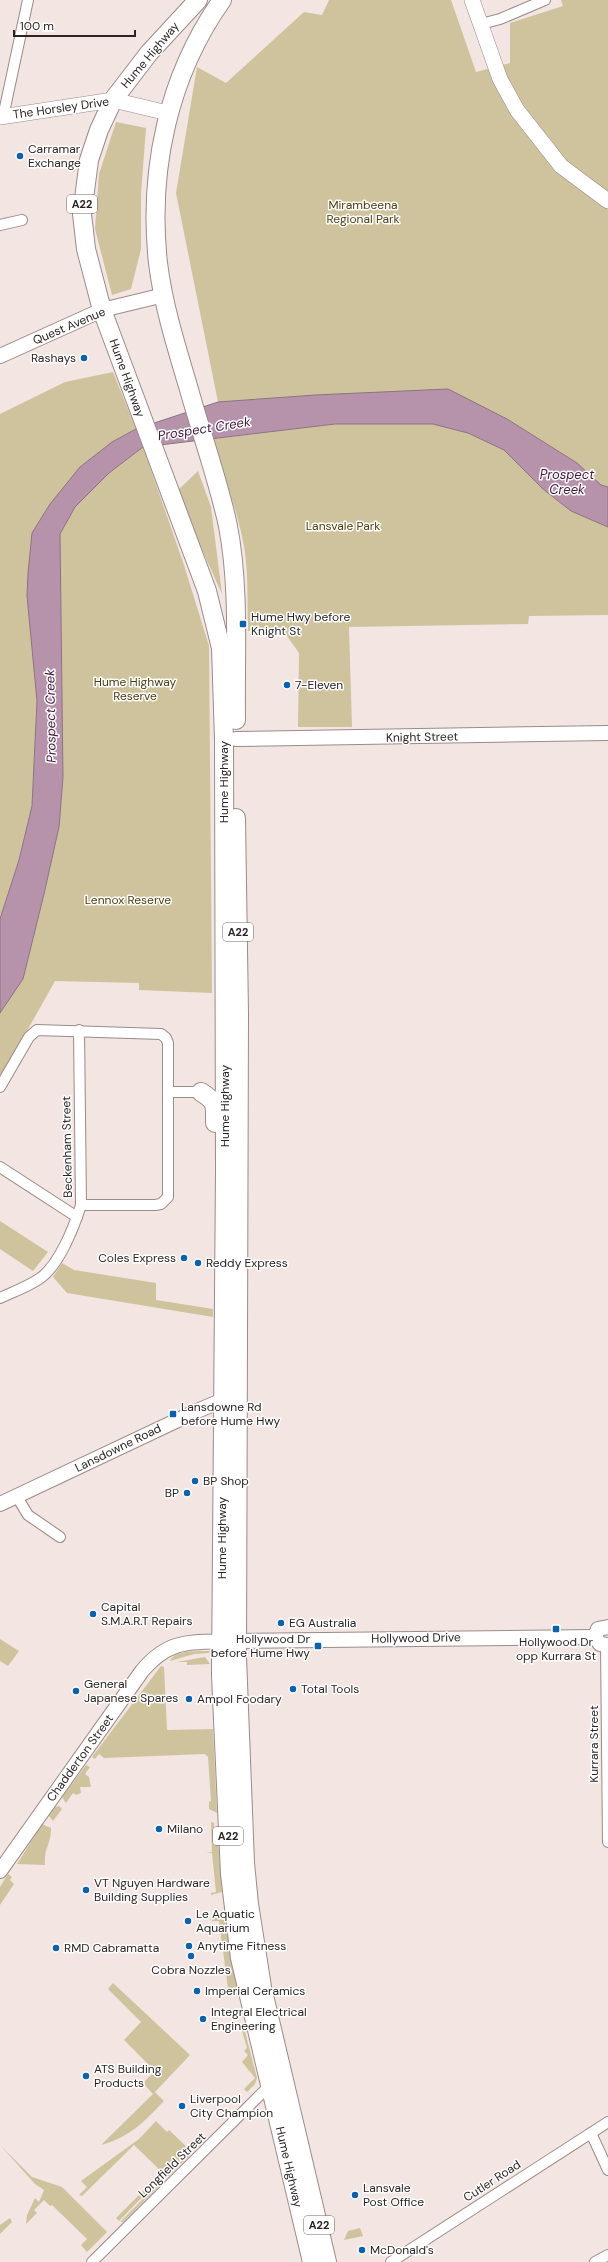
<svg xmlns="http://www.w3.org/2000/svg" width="608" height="2262" viewBox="0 0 608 2262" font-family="'DM Sans',sans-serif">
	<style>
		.green { fill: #cfc39e }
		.water { fill: #b693ab; stroke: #8c7282 }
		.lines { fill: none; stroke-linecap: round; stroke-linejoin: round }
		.street-casing { stroke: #998c89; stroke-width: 12 }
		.secondary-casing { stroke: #998c89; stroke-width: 16 }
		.primary-casing { stroke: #998c89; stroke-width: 16 }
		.highway-casing { stroke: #998c89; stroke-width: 20 }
		.street { stroke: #fff; stroke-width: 10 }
		.secondary { stroke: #fff; stroke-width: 14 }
		.primary { stroke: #fff; stroke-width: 15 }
		.highway { stroke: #fff; stroke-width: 18 }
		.poi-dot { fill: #0962af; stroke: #fff; stroke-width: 1.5 }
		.labels { text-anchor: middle; stroke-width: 3; stroke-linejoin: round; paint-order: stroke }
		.shield { fill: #fff; stroke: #6a6666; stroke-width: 1 }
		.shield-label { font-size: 11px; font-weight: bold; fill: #2a2524 }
		.street-label { font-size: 12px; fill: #2a2524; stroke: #fff }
		.poi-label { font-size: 12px; fill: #2a2524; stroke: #fff; text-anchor: start }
		.park-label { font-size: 12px; fill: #4c3e0e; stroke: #fff }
		.water-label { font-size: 13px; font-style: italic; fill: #45183a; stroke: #fff }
	</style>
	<rect width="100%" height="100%" fill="#f3e5e1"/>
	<g class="green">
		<polygon points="329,0 451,0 476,72 510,63 510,23 563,6 561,0 608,0 608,487 601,485 577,463 507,419 315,395 218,402 176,193 197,67 226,83 304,12 322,15"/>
		<polygon points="116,122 146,128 141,194 141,249 131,289 112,295 95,229 99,174"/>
		<polygon points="113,372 136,429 112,442 80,467 50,504 32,533 27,596 37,701 32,806 20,856 0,919 0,414 65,382"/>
		<path d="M335,424H433L468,433L504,450L543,489L571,511L608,527V615L529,616L528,624L349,627L352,727H298L299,653L287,636L275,631H248C247,600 249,566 242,536C235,503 221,472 213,439Z"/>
		<polygon points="143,447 184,565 209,646 212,993 139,990 139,983 55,981 0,1079 0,1013 23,979 44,894 59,827 63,777 60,534 75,507 109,473"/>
		<polygon points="198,471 211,507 222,594 176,492"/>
		<polygon points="0,1221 48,1252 33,1271 0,1249"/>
		<polygon points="62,1263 74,1270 156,1283 156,1300 213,1309 213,1317 67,1293 53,1277"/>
		<polygon points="0,1639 19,1651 8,1666 0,1661"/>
		<path d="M210,1651L209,1653L194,1654L170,1661C174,1650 200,1651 210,1651Z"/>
		<polygon points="205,1657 210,1664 187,1665 187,1662 177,1662"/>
		<polygon points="161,1666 164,1667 167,1730 213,1729 217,1813 209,1809 209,1802 211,1801 208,1757 205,1754 104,1758 99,1754 95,1759 92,1757"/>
		<polygon points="86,1765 90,1767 85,1774 89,1777 91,1787 80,1787 81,1793 76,1795 73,1793 66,1803 62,1797"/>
		<polygon points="59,1806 62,1809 53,1821 49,1816 55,1807"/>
		<polygon points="211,1822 214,1823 214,1827 217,1827 222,1892 211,1895 211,1893 216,1892 212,1853 206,1852 212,1852"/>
		<path d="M42,1824L51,1828C51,1845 44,1847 45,1865L17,1864Z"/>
		<polygon points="8,1874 12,1877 10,1880 14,1884 0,1905 0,1887"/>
		<polygon points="212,1917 225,1920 237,1989 234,1994 209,1994 228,1988 219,1921 212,1921 210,1918"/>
		<path d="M113,1983L190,2055L155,2092L164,2101C144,2122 130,2137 101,2145L153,2094L143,2083L155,2071L124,2040L141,2022L108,1989Z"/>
		<polygon points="240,2024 243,2024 257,2078 255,2084 247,2092 244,2089 255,2078 242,2062 248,2055 244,2051 247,2048"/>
		<polygon points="156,2121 167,2132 169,2130 190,2150 165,2175 134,2145 82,2196 79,2195 87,2187 81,2181 139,2139"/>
		<polygon points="0,2145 32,2177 62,2187 107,2232 87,2252 81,2245 87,2239 52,2205 50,2206 44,2200 34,2210 37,2213 26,2224 27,2215 35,2198 39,2202 44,2190 35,2184"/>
		<polygon points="191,2152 190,2155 169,2176 166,2176"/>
		<polygon points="156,2178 159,2180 119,2221 116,2218"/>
		<polygon points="160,2182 160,2185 123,2222 120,2222"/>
		<polygon points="10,2218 12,2222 0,2234 0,2225"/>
		<polygon points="360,2228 363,2236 344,2240 348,2231"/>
	</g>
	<polygon class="water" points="448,389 507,419 577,463 601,485 608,487 608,527 571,511 543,489 504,450 468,433 433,424 335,424 143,447 109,473 75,507 60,534 63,777 59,827 44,894 23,979 0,1013 0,919 19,860 32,806 37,701 27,596 28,573 32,533 50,504 80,467 112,442 136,429 218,402 315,395"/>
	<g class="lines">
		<defs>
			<g id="street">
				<polyline points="481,24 500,19 545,0"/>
				<polyline points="3,117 28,0"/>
				<polyline points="0,225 22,220"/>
				<polyline points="0,1087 29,1037 37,1030 161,1034 166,1038 168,1043 168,1197 161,1204 155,1205 81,1205"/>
				<polyline points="168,1092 201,1092"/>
				<polyline points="0,1167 77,1217"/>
				<path d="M0,1298C13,1292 27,1287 39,1279C59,1266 74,1227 81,1205L79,1030"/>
				<polyline points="17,1497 28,1515 60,1537"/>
				<polyline points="606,1645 608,1842"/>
				<polyline points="591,2133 608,2170"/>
				<polyline points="92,2262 269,2086"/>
				<polyline points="391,2262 608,2122"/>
				<polyline points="595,2262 608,2255"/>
			</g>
			<g id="secondary">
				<polyline points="0,356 102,310 164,295"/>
				<polyline points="236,739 608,733"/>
				<polyline points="0,1504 197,1411 223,1400 233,1401"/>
				<polyline points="608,1627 598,1629 595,1637 600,1644 608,1645"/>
				<path d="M0,1871L142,1671C171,1636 195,1643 237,1641L595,1637"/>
			</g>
			<g id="primary">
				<polyline points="472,0 500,79 517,110 561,166 608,201"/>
				<polyline points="0,117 113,100 168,113"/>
			</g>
			<g id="highway">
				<polyline points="198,0 149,53 113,100 99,130 89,160 82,214 86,249 102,310 207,591 221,648 224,740 225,1170 221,1675 230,1874 240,1958 312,2262"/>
				<path d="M222,0C168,76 148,171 158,263C163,304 176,346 188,386C201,433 218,479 228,526C240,590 235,656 236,720"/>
				<polyline points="236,818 239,1014 237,1657 245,1863 249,1904 262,1987 327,2262"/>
				<path d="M201,1092C217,1102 215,1105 215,1123"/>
			</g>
		</defs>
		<use href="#street" class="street-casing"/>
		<use href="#secondary" class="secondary-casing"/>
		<use href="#primary" class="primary-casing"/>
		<use href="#highway" class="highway-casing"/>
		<use href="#street" class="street"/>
		<use href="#secondary" class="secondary"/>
		<use href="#primary" class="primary"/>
		<use href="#highway" class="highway"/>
	</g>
	<g class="poi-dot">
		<circle cx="20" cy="156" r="4"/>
		<circle cx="84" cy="358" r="4"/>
		<rect x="239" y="620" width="8" height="8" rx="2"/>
		<circle cx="287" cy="685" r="4"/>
		<circle cx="184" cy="1258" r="4"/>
		<circle cx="198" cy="1263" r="4"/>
		<rect x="169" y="1410" width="8" height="8" rx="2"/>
		<circle cx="195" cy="1481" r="4"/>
		<circle cx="187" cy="1493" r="4"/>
		<circle cx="93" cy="1614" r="4"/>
		<circle cx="281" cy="1623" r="4"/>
		<rect x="552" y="1625" width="8" height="8" rx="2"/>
		<rect x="314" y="1642" width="8" height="8" rx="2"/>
		<circle cx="293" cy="1689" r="4"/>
		<circle cx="76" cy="1691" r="4"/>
		<circle cx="189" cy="1699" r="4"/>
		<circle cx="159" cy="1829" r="4"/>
		<circle cx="86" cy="1890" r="4"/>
		<circle cx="188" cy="1921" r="4"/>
		<circle cx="189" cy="1946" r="4"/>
		<circle cx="56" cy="1948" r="4"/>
		<circle cx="191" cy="1956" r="4"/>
		<circle cx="197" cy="1991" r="4"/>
		<circle cx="203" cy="2019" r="4"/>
		<circle cx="86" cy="2076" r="4"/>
		<circle cx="182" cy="2106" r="4"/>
		<circle cx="355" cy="2195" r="4"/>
		<circle cx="362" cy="2250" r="4"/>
	</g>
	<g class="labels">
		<g class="shield">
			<rect x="67" y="195" width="30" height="18" rx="3"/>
			<rect x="223" y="923" width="30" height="18" rx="3"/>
			<rect x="213" y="1827" width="30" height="18" rx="3"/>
			<rect x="304" y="2216" width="30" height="18" rx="3"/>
		</g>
		<g class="shield-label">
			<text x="82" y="208">A22</text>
			<text x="238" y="936">A22</text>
			<text x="228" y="1840">A22</text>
			<text x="319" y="2229">A22</text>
		</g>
		<g class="street-label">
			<text transform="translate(150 55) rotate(-50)" y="4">Hume Highway</text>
			<text transform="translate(61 108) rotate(-8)" y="4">The Horsley Drive</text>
			<text transform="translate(69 326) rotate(-23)" y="4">Quest Avenue</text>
			<text transform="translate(127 378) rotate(70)" y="4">Hume Highway</text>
			<text transform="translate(422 737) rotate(-1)" y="4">Knight Street</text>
			<text transform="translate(224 782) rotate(-90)" y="4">Hume Highway</text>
			<text transform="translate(225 1106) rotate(-90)" y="4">Hume Highway</text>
			<text transform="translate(67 1147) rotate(-91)" y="4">Beckenham Street</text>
			<text transform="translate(118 1448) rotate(-26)" y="4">Lansdowne Road</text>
			<text transform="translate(222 1538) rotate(-90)" y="4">Hume Highway</text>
			<text transform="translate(416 1638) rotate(-1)" y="4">Hollywood Drive</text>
			<text transform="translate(594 1744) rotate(-90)" y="4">Kurrara Street</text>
			<text transform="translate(80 1758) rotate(-54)" y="4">Chadderton Street</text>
			<text transform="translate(172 2165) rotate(-44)" y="4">Longfield Street</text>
			<text transform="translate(289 2167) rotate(77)" y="4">Hume Highway</text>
			<text transform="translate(492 2181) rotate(-33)" y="4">Cutler Road</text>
		</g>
		<g class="poi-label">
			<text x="28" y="153">Carramar<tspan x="28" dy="14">Exchange</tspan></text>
			<text x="76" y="362" text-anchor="end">Rashays</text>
			<text x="251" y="621">Hume Hwy before<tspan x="251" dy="14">Knight St</tspan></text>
			<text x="295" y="689">7-Eleven</text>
			<text x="176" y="1262" text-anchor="end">Coles Express</text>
			<text x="206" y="1267">Reddy Express</text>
			<text x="181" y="1411">Lansdowne Rd<tspan x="181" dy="14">before Hume Hwy</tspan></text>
			<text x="203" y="1485">BP Shop</text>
			<text x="179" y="1497" text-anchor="end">BP</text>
			<text x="101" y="1611">Capital<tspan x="101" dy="14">S.M.A.R.T Repairs</tspan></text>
			<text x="289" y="1627">EG Australia</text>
			<text x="310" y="1643" text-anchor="end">Hollywood Dr<tspan x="310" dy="14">before Hume Hwy</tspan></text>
			<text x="556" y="1646" text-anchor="middle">Hollywood Dr<tspan x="556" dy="14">opp Kurrara St</tspan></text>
			<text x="84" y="1688">General<tspan x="84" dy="14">Japanese Spares</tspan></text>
			<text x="301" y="1693">Total Tools</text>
			<text x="197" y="1703">Ampol Foodary</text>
			<text x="167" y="1833">Milano</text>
			<text x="94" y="1887">VT Nguyen Hardware<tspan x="94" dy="14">Building Supplies</tspan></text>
			<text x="196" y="1918">Le Aquatic<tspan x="196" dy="14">Aquarium</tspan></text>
			<text x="197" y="1950">Anytime Fitness</text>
			<text x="64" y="1952">RMD Cabramatta</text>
			<text x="191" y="1974" text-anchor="middle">Cobra Nozzles</text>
			<text x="205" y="1995">Imperial Ceramics</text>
			<text x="211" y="2016">Integral Electrical<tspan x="211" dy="14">Engineering</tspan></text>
			<text x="94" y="2073">ATS Building<tspan x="94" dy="14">Products</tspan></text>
			<text x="190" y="2103">Liverpool<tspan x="190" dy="14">City Champion</tspan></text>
			<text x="363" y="2192">Lansvale<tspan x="363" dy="14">Post Office</tspan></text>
			<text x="370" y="2254">McDonald's</text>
		</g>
		<g class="park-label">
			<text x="363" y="209">Mirambeena<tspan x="363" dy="14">Regional Park</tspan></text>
			<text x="343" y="530">Lansvale Park</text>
			<text x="135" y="686">Hume Highway<tspan x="135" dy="14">Reserve</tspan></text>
			<text x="128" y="904">Lennox Reserve</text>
		</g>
		<g class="water-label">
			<text transform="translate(204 428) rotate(-9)" y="5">Prospect Creek</text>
			<text x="567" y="479">Prospect<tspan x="567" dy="15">Creek</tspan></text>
			<text transform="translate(50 716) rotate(-91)" y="5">Prospect Creek</text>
		</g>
	</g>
	<path d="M14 30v6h121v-6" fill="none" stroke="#2a2524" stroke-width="2"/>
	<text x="20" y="30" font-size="12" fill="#2a2524" stroke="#ffffff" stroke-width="3" paint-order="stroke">100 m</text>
</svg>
